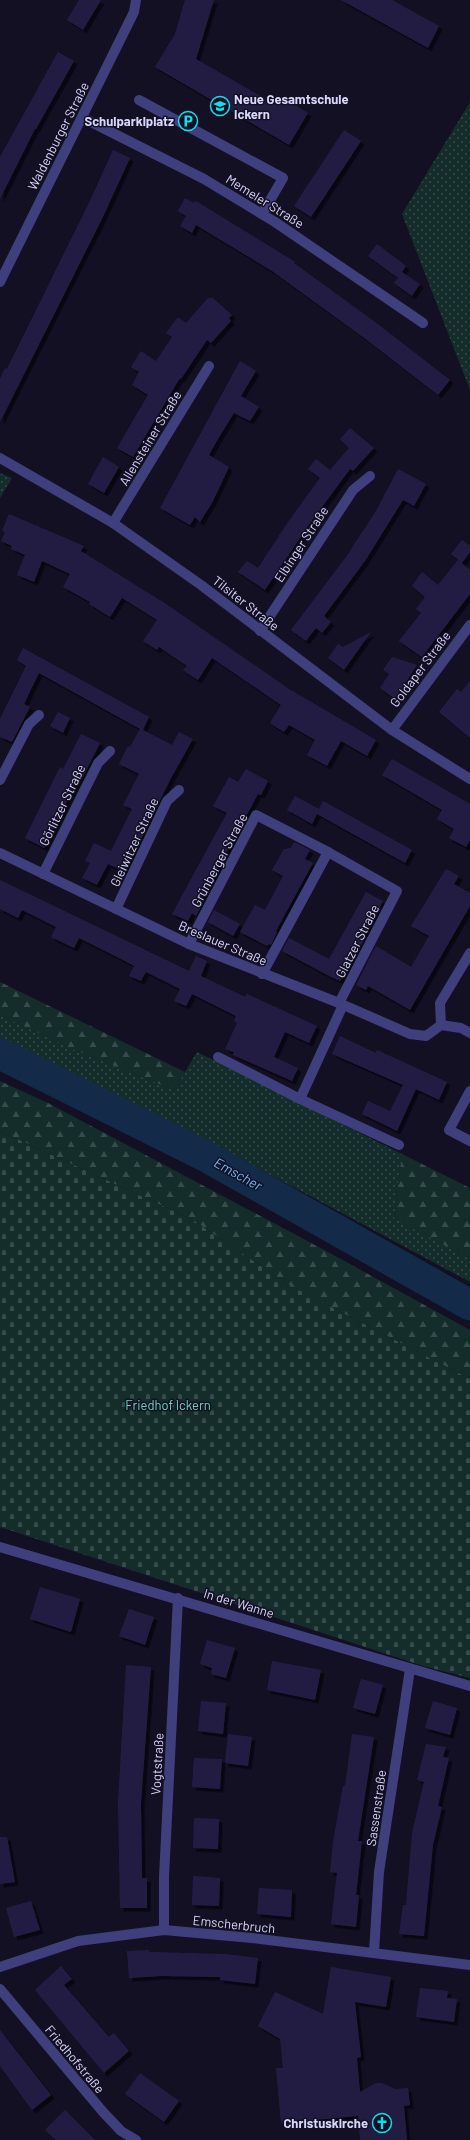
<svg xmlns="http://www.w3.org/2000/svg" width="470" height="2140" viewBox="0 0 470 2140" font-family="Barlow,sans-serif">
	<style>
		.grass { fill: url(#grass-dots) }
		.forest { fill: url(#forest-firs) }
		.cemetery { fill: url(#cemetery-stones) }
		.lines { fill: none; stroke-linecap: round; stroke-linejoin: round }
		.river { stroke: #142a49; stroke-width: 31 }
		.building { fill: #241e43; filter: url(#shadow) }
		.minor { stroke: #3f3f7e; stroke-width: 10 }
		.labels { text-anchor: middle; stroke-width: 3; stroke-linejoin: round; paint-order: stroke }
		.poi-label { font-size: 13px; font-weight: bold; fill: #d9d6fc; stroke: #131023; text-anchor: end }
		.street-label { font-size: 13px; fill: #d9d6fc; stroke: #131023 }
		.park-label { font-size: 13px; fill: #67d6b7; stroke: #131023 }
		.water-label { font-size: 14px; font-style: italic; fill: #6cb9f3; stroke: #131023 }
	</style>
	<defs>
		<pattern id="grass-dots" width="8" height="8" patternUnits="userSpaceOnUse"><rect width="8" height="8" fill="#142d2b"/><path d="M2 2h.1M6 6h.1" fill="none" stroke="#364b4b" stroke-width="1.8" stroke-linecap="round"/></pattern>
		<pattern id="forest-firs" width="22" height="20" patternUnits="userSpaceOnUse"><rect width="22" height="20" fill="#142d2b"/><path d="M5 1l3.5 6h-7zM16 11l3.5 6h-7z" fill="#364b4b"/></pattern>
		<pattern id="cemetery-stones" width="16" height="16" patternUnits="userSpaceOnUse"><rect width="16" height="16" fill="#142d2b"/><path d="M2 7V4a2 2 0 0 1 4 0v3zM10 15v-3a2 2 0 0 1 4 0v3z" fill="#364b4b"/></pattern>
		<filter id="shadow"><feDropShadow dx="3.5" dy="3.5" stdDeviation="0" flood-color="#0009"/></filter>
	</defs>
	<rect width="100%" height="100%" fill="#131023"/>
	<g class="grass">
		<polygon points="470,102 470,390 402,214"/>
		<polygon points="0,473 12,478 0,498"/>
		<path d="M0,1015L75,1050L174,1090L197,1052L402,1154L394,1218L470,1259V1282C315,1199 160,1113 0,1040Z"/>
	</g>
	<g class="forest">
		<polygon points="0,983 0,982 185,1072 174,1090 75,1050 0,1015"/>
		<polygon points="0,1081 48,1103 328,1252 470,1330 470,1379 289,1285 193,1220 0,1131"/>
		<polygon points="402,1154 470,1188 470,1259 394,1218"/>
	</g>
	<polygon class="cemetery" points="0,1131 193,1220 289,1285 470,1379 470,1678 423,1666 0,1527"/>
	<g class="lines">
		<polyline class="river" points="0,1054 205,1156 470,1305"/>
	</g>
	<g class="building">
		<polygon points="79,0 101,0 83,30 67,20"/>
		<polygon points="185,0 214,0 196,59 276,105 281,97 308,113 289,145 155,67 175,34"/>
		<polygon points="341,0 392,0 439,26 428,48"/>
		<polygon points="58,52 74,61 36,129 35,129 0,199 0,157"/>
		<polygon points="344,130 361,141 311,217 294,206"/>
		<polygon points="113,150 130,158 102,219 0,422 0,379 5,368 7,369 88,205"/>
		<polygon points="185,198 194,203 196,201 295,262 294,263 375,322 450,380 438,395 367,340 272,271 196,225 192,233 180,226 186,216 178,211"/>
		<polygon points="377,244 406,266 402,272 420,284 412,296 394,283 398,278 368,256"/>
		<polygon points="208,298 213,298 232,315 229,318 231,321 211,343 207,340 181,379 180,378 133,457 117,448 148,395 132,385 139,372 131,367 141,351 156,361 172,337 166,333 178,317 186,323"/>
		<polygon points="240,361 256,371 241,396 259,407 250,421 234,413 218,439 209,455 229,467 212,503 200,522 195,517 190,525 160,508"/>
		<polygon points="350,428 374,448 353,471 350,469 308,526 265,590 238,572 247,561 258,568 288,522 320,478 308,469 316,459 330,470 349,448 340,439"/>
		<polygon points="103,457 119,467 104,493 88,484"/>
		<polygon points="398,469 426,484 414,506 403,500 365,561 324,616 331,622 322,633 316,628 306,641 291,630 346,557 376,511"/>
		<polygon points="9,514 84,546 81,551 166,604 289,689 376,740 367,756 341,741 327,766 307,755 315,740 289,725 284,732 270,723 281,705 212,658 198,680 190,675 183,670 187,666 159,647 157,650 143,641 157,620 122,598 110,617 89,604 90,602 63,587 70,574 42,561 34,582 17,575 25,555 11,549 12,546 1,541 5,532 2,531"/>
		<polygon points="462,540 470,546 470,552 462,563 451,554"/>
		<polygon points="458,560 470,570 470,594 422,657 399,641 421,613 416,609 425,597 412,586 422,572 438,585"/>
		<polygon points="371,632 344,670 328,658 338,644 343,647"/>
		<polygon points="23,648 149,717 143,730 172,745 179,732 193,739 170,780 125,872 108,864 97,885 82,878 90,863 85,861 94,843 111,851 132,809 123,805 139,774 119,764 128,746 130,747 140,729 39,673 24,704 30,707 12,742 0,737 0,719 26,666 17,660"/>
		<polygon points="392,657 417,665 395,699 380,688 389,674 383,670"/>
		<polygon points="470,681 470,738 439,712 457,689 461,692"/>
		<polygon points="58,712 70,718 63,733 50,726"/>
		<polygon points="81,734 100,743 82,779 79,777 44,848 25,838 60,767 63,769"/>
		<polygon points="392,759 470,804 470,840 466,847 449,838 454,829 437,819 442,810 382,775"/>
		<polygon points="246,769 268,781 261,795 258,794 200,902 203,903 196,916 192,913 188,921 172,914 227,813 213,806 229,777 238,782"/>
		<polygon points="295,796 319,809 323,801 412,850 405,863 317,814 312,824 287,810"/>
		<polygon points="294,842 310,850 305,859 313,863 276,931 277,932 271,945 269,944 267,946 240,932 255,905 265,910 283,876 272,870 284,849 291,848"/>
		<polygon points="446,869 459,876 454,884 470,893 470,906 410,1010 368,986 366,990 356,985 376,946 411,967 429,936 411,926"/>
		<polygon points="0,880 189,971 196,956 207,961 201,976 245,997 247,994 317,1026 309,1043 285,1032 274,1057 298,1068 292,1081 233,1055 234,1052 225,1049 237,1023 234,1021 236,1016 192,994 186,1006 174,1001 180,989 146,972 141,981 129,976 134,966 123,960 79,938 74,948 51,937 56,927 22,910 18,918 0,909"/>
		<polygon points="366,892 383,901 363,939 364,940 344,978 342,977 340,981 331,977 282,951 289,938 329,959"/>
		<polygon points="214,910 240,924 233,936 208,922"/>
		<polygon points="340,1036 376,1053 377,1050 447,1082 439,1100 416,1089 397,1131 362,1114 368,1101 390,1111 403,1085 332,1054"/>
		<polygon points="40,1587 80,1599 71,1632 30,1619"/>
		<polygon points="129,1609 154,1617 145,1645 119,1636"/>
		<polygon points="207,1640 235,1648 226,1678 211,1674 212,1668 200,1664"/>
		<polygon points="272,1661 321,1670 315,1700 267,1690"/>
		<polygon points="126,1665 151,1667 141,1803 142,1878 147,1878 147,1908 120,1908 118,1802"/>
		<polygon points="361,1679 383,1685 375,1714 353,1708"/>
		<polygon points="201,1701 226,1703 223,1734 198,1731"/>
		<polygon points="433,1701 457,1708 450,1735 425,1728"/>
		<polygon points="228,1734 252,1737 248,1766 225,1763"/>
		<polygon points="352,1734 374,1737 358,1841 362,1841 356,1895 359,1895 356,1927 331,1924 337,1873 330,1872 333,1842 343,1786 345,1786"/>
		<polygon points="426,1744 446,1747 443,1757 449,1758 438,1806 442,1807 433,1845 424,1936 399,1934 403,1905 406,1905 412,1833 424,1782 417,1780"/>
		<polygon points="194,1758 222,1759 220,1789 192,1787"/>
		<polygon points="194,1818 219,1819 218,1849 193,1848"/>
		<polygon points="0,1837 7,1837 15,1882 0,1884"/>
		<polygon points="193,1876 220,1878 219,1906 192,1905"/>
		<polygon points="259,1888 292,1890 291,1917 257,1914"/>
		<polygon points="31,1901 40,1930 14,1937 6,1908"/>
		<polygon points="149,1950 149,1952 224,1954 258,1958 255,1984 220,1980 220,1977 161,1976 129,1978 127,1951"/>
		<polygon points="61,1966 72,1979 64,1985 109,2037 114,2033 129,2051 104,2073 35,1990"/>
		<polygon points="331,1967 391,1977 386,2007 355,2002 361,2057 357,2058 360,2092 376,2083 382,2083 395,2089 408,2088 410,2105 404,2106 407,2140 360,2140 358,2116 281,2123 276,2068 283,2068 280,2039 258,2026 275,1992 323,2014"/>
		<polygon points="420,1988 448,1991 447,1998 457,1999 454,2022 416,2017"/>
		<polygon points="0,2030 51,2095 32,2110 0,2066"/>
		<polygon points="140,2073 179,2101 164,2122 125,2094"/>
		<polygon points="65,2110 95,2140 56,2140 45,2130"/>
	</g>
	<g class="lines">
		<g class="minor">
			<polyline points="139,100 283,178 262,214"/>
			<polyline points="83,118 204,179 275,222 423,323"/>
			<polyline points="0,282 134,12 136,0"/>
			<polyline points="0,458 113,523 201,585 392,730 470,779"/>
			<polyline points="113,523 209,366"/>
			<polyline points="260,631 353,490 370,476"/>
			<polyline points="392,730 470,625"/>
			<polyline points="0,780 29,724 39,715"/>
			<polyline points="0,853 189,944 339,1003 410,1034 426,1036 441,1025 461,1028 470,1033"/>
			<polyline points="43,874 98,763 110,751"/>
			<polyline points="116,909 167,801 179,790"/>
			<polyline points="189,944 256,815 328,852"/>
			<polyline points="262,974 328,852 397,891 339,1003"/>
			<polyline points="343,1005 300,1099 399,1145"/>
			<polyline points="441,1025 440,1003 470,953"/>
			<polyline points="218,1057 300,1099"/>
			<polyline points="470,1091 449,1130 470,1141"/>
			<polyline points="0,1547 470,1686"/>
			<polyline points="164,1930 164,1877 178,1598"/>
			<polyline points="374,1952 379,1872 410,1669"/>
			<polyline points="0,1967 78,1941 164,1930 252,1938 470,1965"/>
			<polyline points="0,1989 103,2112 121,2131 136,2140"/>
		</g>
	</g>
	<defs>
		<symbol id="school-ring" viewBox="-11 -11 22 22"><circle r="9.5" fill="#131023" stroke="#13ddeb" stroke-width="1.5"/><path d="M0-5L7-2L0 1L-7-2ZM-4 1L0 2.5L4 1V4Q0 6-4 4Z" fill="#13ddeb"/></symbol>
		<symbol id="parking-ring" viewBox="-11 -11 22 22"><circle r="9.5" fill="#131023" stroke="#13ddeb" stroke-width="1.5"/><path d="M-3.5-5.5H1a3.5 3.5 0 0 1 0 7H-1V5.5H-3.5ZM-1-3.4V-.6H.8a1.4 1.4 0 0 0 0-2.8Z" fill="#13ddeb"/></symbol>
		<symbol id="church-ring" viewBox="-11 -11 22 22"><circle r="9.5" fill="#131023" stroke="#13ddeb" stroke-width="1.5"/><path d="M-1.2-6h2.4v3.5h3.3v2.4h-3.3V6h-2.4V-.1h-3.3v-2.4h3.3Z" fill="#13ddeb"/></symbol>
	</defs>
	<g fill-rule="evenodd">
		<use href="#school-ring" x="209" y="95" width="22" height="22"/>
		<use href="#parking-ring" x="177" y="110" width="22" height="22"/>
		<use href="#church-ring" x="371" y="2112" width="22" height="22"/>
	</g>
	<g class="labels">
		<g class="poi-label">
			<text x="234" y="104" text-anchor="start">Neue Gesamtschule<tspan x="234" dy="15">Ickern</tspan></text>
			<text x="174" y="126">Schulparklplatz</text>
			<text x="368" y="2128">Christuskirche</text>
		</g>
		<g class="street-label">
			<text transform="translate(58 136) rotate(-63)" y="5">Waldenburger Straße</text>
			<text transform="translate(265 201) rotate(32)" y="5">Memeler Straße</text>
			<text transform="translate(150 438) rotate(-59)" y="5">Allensteiner Straße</text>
			<text transform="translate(301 544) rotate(-57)" y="5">Elbinger Straße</text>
			<text transform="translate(246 603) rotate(38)" y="5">Tilsiter Straße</text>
			<text transform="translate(420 669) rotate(-53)" y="5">Goldaper Straße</text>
			<text transform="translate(62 805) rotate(-64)" y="5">Görlitzer Straße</text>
			<text transform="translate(134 842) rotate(-65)" y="5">Gleiwitzer Straße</text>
			<text transform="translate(219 860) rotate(-62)" y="5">Grünberger Straße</text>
			<text transform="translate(357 941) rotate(-63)" y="5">Glatzer Straße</text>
			<text transform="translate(223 943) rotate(23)" y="5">Breslauer Straße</text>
			<text transform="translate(239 1603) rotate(17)" y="5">In der Wanne</text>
			<text transform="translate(157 1764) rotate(-87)" y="5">Vogtstraße</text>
			<text transform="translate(376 1808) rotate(-82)" y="5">Sassenstraße</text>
			<text transform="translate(234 1924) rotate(6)" y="5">Emscherbruch</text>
			<text transform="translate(75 2059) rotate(50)" y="5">Friedhofstraße</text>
		</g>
		<g class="park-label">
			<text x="168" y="1410">Friedhof Ickern</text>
		</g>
		<g class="water-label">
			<text transform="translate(238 1174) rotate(29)" y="5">Emscher</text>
		</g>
	</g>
</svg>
